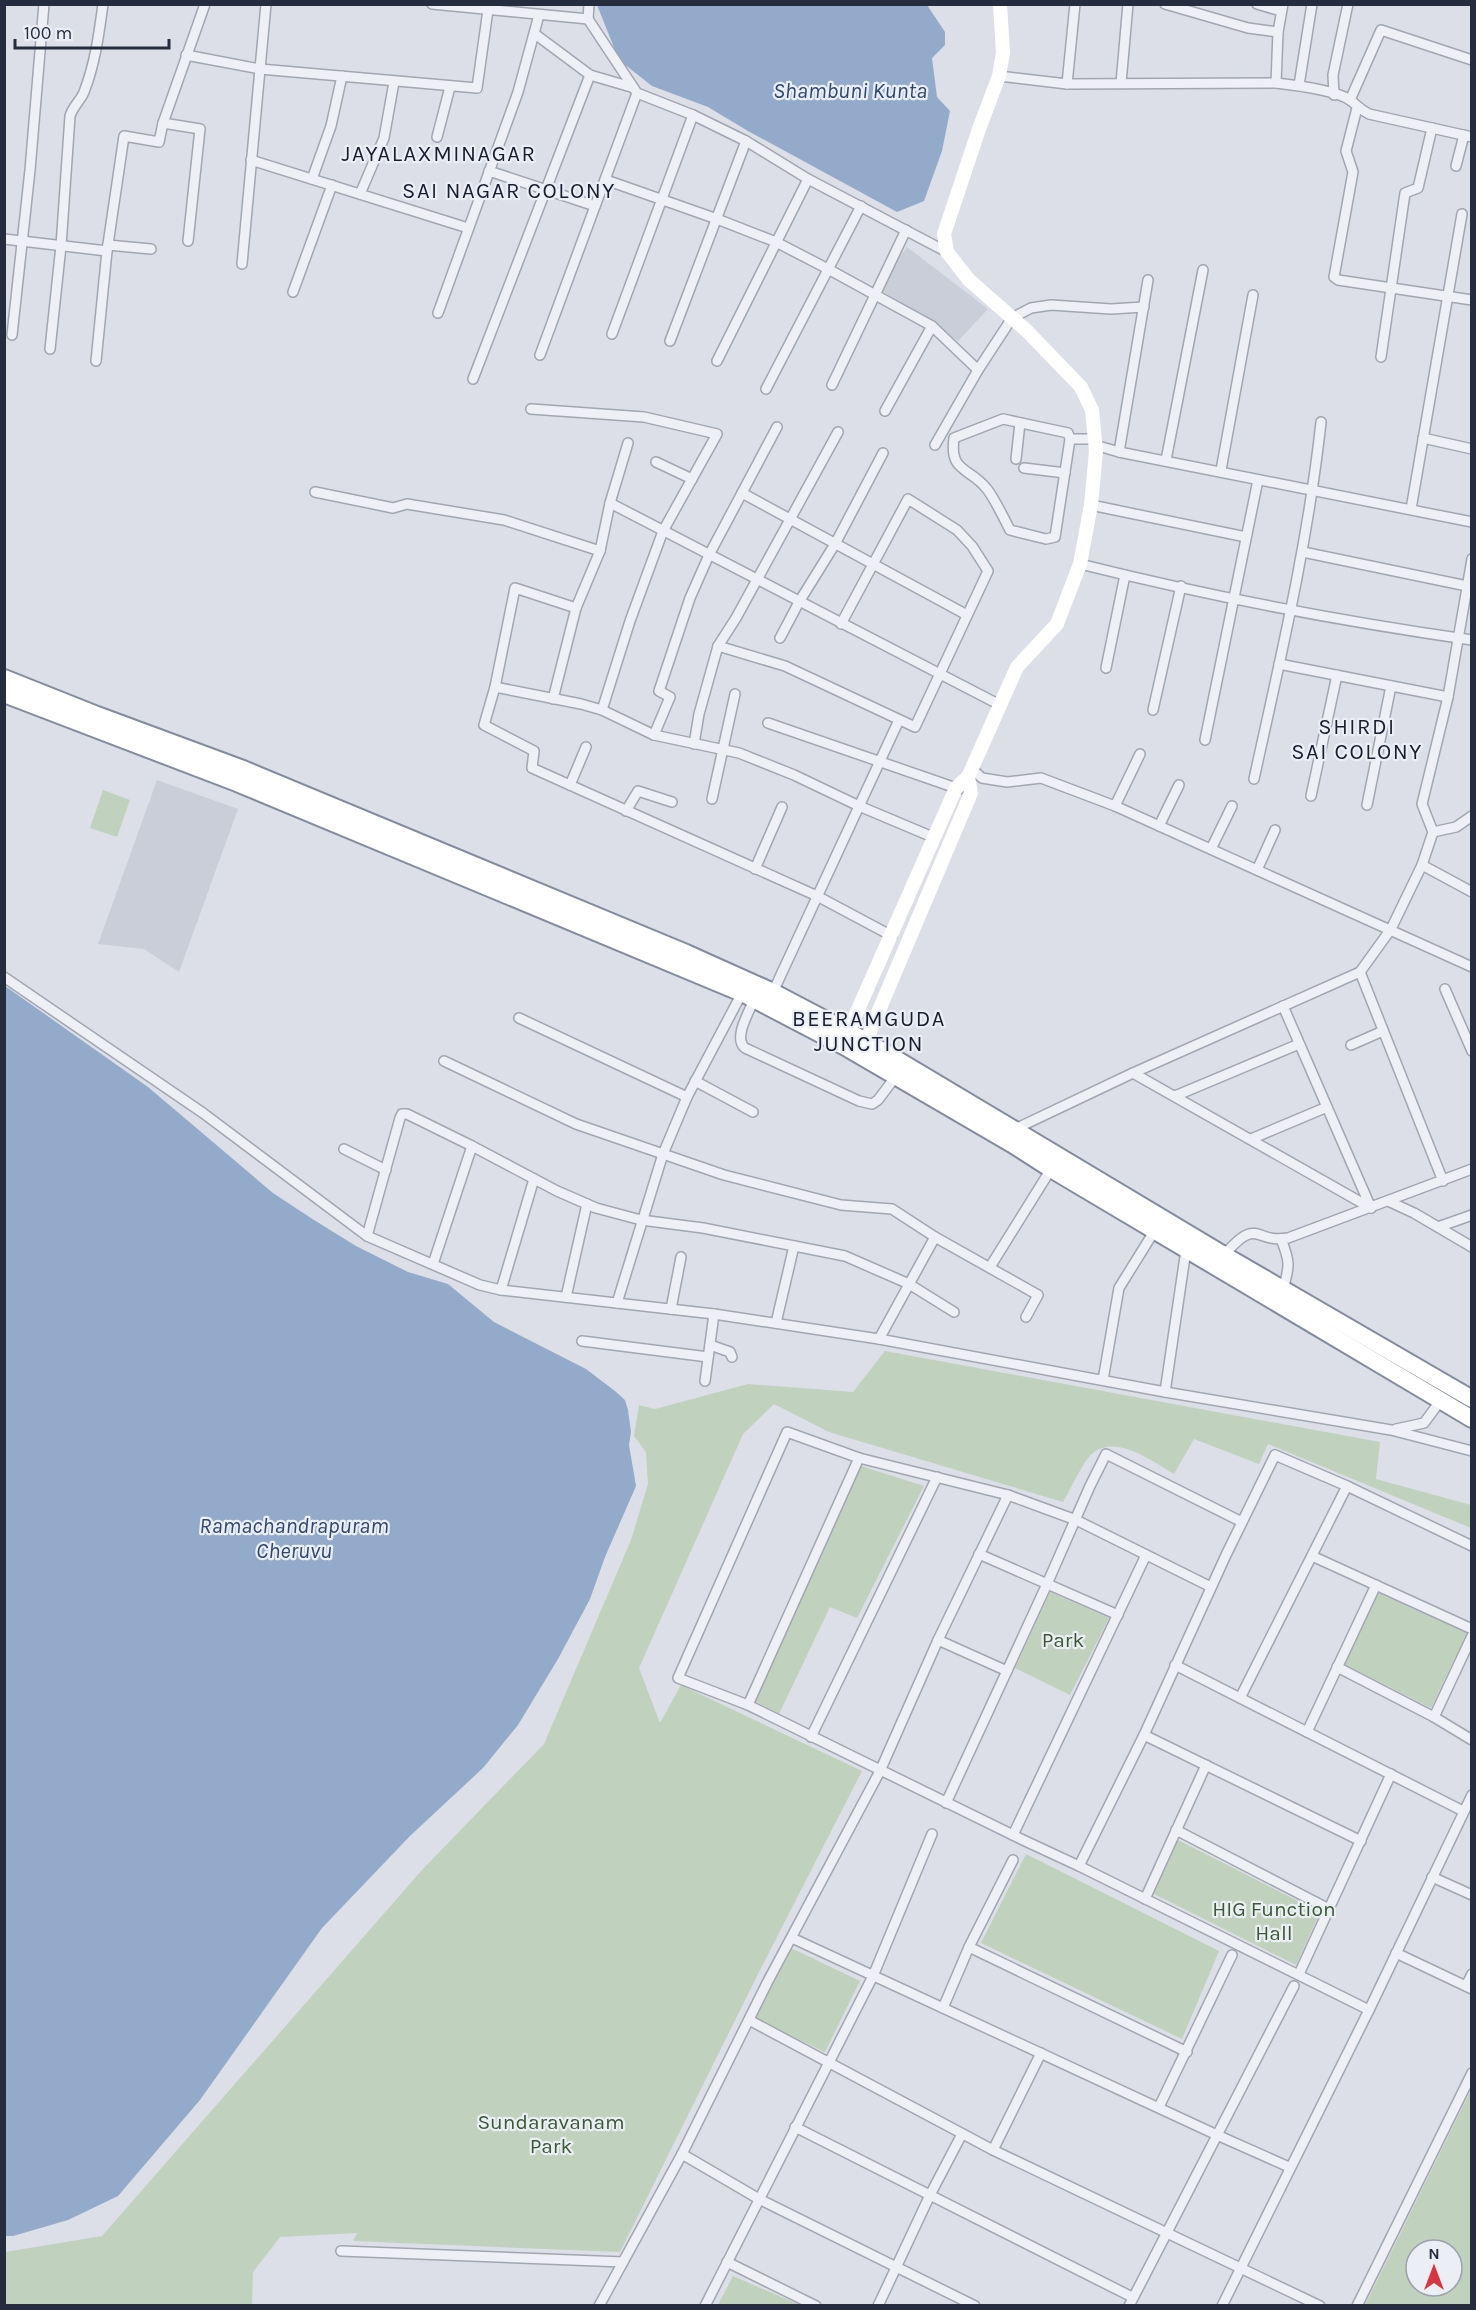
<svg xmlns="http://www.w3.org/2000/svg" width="1476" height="2310" viewBox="0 0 1476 2310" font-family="Karla,sans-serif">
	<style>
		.built { fill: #caced9 }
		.green { fill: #c0d1bd; fill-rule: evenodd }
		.water { fill: #94aaca }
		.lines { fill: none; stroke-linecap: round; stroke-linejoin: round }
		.street-casing { stroke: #a1a6b1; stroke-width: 12 }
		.highway-casing { stroke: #838b9e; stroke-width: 20 }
		.street { stroke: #eff0f5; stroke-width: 9 }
		.secondary { stroke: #fff; stroke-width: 14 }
		.highway { stroke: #fff; stroke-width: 16 }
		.labels { text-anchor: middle; stroke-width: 4.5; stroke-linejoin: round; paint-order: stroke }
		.park-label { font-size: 21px; fill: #365a32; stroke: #ebeef5 }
		.water-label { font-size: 22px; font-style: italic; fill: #2d4774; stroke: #ebeef5 }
		.neighbourhood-label { font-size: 22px; letter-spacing: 1.5px; fill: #181d2f; stroke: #ebeef5 }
	</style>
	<rect width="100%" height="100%" fill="#dcdfe7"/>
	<g class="built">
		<polygon points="907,247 988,309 958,341 922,314 878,289"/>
		<polygon points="157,780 238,809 179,972 144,949 98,944"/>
	</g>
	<g class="green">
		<polygon points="103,790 130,800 117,837 90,828"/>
		<path d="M885,1351L1380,1442L1376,1479L1471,1505V1528L1268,1444L1259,1464L1194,1439L1174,1474C1153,1462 1115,1433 1092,1454C1083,1461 1070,1491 1063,1502L829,1432L774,1404L743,1434L639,1668L660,1723L681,1685L862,1771L758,1974L620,2252L353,2241L357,2233L280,2237L253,2272L252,2305H5V2252L102,2236L422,1870L544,1744L631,1540L648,1484L646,1452L634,1436L639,1405L655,1409L748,1384L853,1392Z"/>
		<polygon points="861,1466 924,1486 857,1618 830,1607 779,1714 755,1701"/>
		<polygon points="1050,1592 1109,1618 1070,1695 1015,1668"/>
		<polygon points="1378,1593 1467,1633 1431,1708 1344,1664"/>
		<polygon points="1178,1840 1320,1912 1296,1965 1154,1894"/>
		<polygon points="1026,1854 1219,1951 1182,2039 981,1943"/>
		<polygon points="789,1947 860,1981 825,2052 754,2018"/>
		<path d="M1471,2090V2305H1365ZM1416,2250H1452V2286H1416Z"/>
		<polygon points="733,2276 800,2305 718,2305"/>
	</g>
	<g class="water">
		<polygon points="597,5 927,5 945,32 945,45 932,58 937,97 950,111 942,151 924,201 897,212 748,131 708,107 652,86 619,60"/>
		<polygon points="5,986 148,1087 273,1193 314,1220 356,1246 408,1272 448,1284 494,1322 586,1369 615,1391 625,1400 628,1410 631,1432 629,1445 636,1486 605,1557 590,1599 558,1659 518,1725 483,1768 410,1836 322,1928 200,2100 118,2196 68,2220 13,2236 4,2236"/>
	</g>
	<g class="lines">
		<defs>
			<g id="street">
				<polyline points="432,4 588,19"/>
				<polyline points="589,4 588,19 637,93 693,115 746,141 808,179 947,252"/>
				<polyline points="1165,4 1248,28 1278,32"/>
				<polyline points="1257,4 1281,11"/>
				<polyline points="535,34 590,75 631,87"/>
				<polyline points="186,55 260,69 477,88 488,10"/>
				<path d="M999,76L1067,84L1276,83C1294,85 1335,90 1350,100C1357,105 1359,109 1369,114L1472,137"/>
				<polyline points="1121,83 1128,4"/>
				<polyline points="1276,83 1278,32 1283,4"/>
				<polyline points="1067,84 1075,4"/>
				<polyline points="1299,85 1312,4"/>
				<polyline points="1334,95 1333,75 1348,4"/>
				<polyline points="1350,100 1381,30 1472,60"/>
				<polyline points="1357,108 1346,151 1353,172 1334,277 1338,280 1472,300"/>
				<polyline points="437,137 450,87"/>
				<polyline points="251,160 468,228"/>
				<polyline points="1456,166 1464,135"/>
				<polyline points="489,171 595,206"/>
				<polyline points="312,179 331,126 342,76"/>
				<polyline points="606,180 717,219 776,242 828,269 932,326 978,370 935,445"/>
				<polyline points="360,194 384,138 394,82"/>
				<polyline points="4,239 107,251"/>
				<polyline points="188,241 200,129 163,123 205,4"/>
				<polyline points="108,245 151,249"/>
				<polyline points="242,264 266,4"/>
				<polyline points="293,292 332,185"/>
				<polyline points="438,313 518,92 539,15"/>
				<polyline points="612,334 693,115"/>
				<polyline points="12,335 30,170 44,4"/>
				<polyline points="670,341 746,141"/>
				<path d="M50,349L61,246L70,116C73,106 81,100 84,92C95,64 99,34 103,4"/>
				<polyline points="540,355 637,93"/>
				<polyline points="1381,357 1405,193 1418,188 1432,128"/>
				<polyline points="96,361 107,251 124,136 159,142 163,123"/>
				<polyline points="717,361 808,179"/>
				<polyline points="978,370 1012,318 1031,308 1051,305 1111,309 1144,307"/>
				<polyline points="473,379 590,75"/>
				<polyline points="832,385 906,230"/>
				<polyline points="766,389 861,206"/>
				<polyline points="531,409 644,417 717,434 663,531 630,621 602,710"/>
				<polyline points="885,411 932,326"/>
				<polyline points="1423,438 1472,449"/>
				<path d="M1070,439L1055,537L1046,539L1010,530C1003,517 996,501 987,489C970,467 949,473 954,438L1003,419L1068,433L1070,439H1095"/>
				<polyline points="1095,445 1119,452 1472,522"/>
				<polyline points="1119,452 1148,280"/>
				<polyline points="1016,459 1020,423"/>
				<polyline points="1166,460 1203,270"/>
				<polyline points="656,462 692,479"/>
				<polyline points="1024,468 1065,473"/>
				<polyline points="1221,470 1253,295"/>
				<polyline points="315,492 393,508 407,504 504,520 600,551"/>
				<polyline points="742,493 967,615"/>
				<polyline points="610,503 1000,705"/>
				<polyline points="1091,505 1246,537"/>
				<polyline points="1411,509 1462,214"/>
				<polyline points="1303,552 1467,586"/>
				<path d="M1080,564C1208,596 1340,621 1472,640"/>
				<polyline points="576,608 515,588 495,687 484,725 534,751 532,768 817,896 892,936"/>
				<polyline points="780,638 799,602 835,544 883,453"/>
				<polyline points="718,646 736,618 838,432"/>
				<polyline points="1279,664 1448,697"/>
				<polyline points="1106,668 1125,575"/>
				<polyline points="495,687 581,704 602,710 654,735 739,753 794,775 859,806 935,838"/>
				<polyline points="553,699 576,608 600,551 610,503 628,443"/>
				<polyline points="1153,710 1181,586"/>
				<polyline points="768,723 959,789"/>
				<polyline points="654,735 670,697 659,691 690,598 709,555 777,427"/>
				<polyline points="1205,740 1258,480"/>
				<polyline points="694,744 699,714 718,646 785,666 915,727 988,571 972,546 957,530 908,499 841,624"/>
				<polyline points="971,768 982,778 1007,782 1041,778 1115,806 1472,967"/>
				<path d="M1254,779C1280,660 1308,543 1321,422"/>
				<polyline points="570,785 586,747"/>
				<polyline points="1311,796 1337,675"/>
				<polyline points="712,799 735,694"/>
				<polyline points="1367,805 1391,686"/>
				<polyline points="1115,806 1140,754"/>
				<polyline points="626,811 638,791 672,802"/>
				<polyline points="1159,826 1179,785"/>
				<polyline points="1433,832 1456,827 1472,816"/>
				<polyline points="1211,849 1232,806"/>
				<polyline points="1422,865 1472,892"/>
				<polyline points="755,869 782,807"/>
				<polyline points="1257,870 1275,830"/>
				<polyline points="1360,972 1443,1181"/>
				<polyline points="4,977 203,1113 367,1236 480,1285 501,1290 714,1314 879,1339 1165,1392 1391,1430 1472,1451"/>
				<polyline points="1445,989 1472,1051"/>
				<polyline points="773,992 899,720"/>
				<path d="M754,1000C749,1012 733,1038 745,1048L859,1101L872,1104L878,1100L896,1076"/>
				<polyline points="1283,1006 1371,1208"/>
				<polyline points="519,1018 687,1097"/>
				<polyline points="1351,1045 1383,1031"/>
				<polyline points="444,1061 576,1124 724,1175 841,1205 892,1209 935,1237 1038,1295 1026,1317"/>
				<polyline points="1133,1073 1371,1208"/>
				<polyline points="695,1081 753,1112"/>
				<polyline points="1175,1096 1299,1044"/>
				<polyline points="1015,1129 1133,1073 1360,972 1391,929 1422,865 1433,832 1422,804 1448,697 1472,559"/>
				<polyline points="1251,1139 1327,1107"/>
				<polyline points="344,1149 386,1170"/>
				<polyline points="1388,1201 1414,1213 1472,1247"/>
				<polyline points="1438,1227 1472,1215"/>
				<polyline points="367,1236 400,1118 402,1114 407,1114 472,1146 557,1191 596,1208 641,1220 703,1228 845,1256 909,1284 954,1312"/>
				<path d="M1281,1239C1290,1261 1290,1266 1283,1289"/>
				<path d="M1224,1255C1259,1215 1254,1244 1288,1238L1472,1169"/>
				<polyline points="433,1264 472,1146"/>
				<polyline points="990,1267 1051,1169"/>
				<polyline points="501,1290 534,1179"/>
				<polyline points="566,1297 587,1204"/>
				<polyline points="617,1303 663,1154 687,1097 742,993"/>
				<polyline points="671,1309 681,1257"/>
				<polyline points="776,1323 794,1246"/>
				<polyline points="879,1339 935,1237"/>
				<polyline points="582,1341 708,1357"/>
				<polyline points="710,1345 730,1352 732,1357"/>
				<polyline points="1103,1380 1119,1288 1155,1230"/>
				<polyline points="705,1381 714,1314"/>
				<polyline points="1165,1392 1186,1250"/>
				<polyline points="1396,1429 1424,1423 1441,1400"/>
				<polyline points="979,1554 1118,1615"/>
				<polyline points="1312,1556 1472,1629"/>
				<polyline points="1211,1587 1076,1520 1008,1495 859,1458 787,1432 678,1678 748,1705 1023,1840 1079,1866 1369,2010"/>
				<polyline points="938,1640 1007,1671"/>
				<polyline points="1175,1665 1463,1811"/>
				<polyline points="1337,1667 1434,1717 1472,1740"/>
				<polyline points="1240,1698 1347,1486"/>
				<polyline points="748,1705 859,1458"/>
				<polyline points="1434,1717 1472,1636"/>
				<polyline points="1307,1732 1376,1585"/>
				<polyline points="1144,1735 1361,1841"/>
				<polyline points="811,1737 937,1477"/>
				<polyline points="946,1803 1047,1584 1090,1486 1106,1454 1242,1522"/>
				<polyline points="1176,1830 1329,1909"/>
				<polyline points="1013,1835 1146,1555"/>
				<polyline points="1079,1866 1144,1735 1226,1555 1275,1455 1347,1486 1472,1546"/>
				<polyline points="1432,1877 1472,1895"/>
				<polyline points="1145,1899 1206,1765"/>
				<polyline points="792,1938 1217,2135 1289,2167"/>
				<polyline points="969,1947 1187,2052"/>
				<polyline points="1396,1953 1472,1989"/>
				<polyline points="1299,1974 1391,1774"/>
				<polyline points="1466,1986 1472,1974"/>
				<polyline points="943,2008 969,1947 1013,1860"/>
				<polyline points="749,2020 993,2150 1320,2306"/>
				<polyline points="1159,2107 1232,1955"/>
				<polyline points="795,2127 1132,2297"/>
				<polyline points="993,2150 1041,2053"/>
				<polyline points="682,2154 759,2199 975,2306"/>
				<polyline points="341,2251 623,2262"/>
				<polyline points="727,2262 816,2306"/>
				<polyline points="599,2306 682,2154 767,1983 880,1771 938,1640 1008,1495"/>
				<polyline points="705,2306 873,1976 932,1834"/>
				<polyline points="878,2306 930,2195 962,2134"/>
				<polyline points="1129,2306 1294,1986"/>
				<polyline points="1222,2306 1371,2006 1472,1795"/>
				<polyline points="1357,2306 1472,2073"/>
			</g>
			<g id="highway">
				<polyline points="4,678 97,715 243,769 686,953 773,992 866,1041 1224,1255 1472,1399"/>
				<polyline points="4,694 237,783 742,993 849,1049 1012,1144 1051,1169 1472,1419"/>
			</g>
		</defs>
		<use href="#street" class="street-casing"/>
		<use href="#highway" class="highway-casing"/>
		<use href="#street" class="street"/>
		<g class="secondary">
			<polyline points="848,1032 956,788 968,777 1017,667 1057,624 1080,564 1091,505 1096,451 1092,410 1081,387 1027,331 969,280 947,252 944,234 979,129 999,76 1003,53 1000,4"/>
			<polyline points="866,1041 971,793 968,777"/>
		</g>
		<use href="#highway" class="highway"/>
	</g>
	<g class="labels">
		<g class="park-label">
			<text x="1063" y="1647">Park</text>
			<text x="1274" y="1916">HIG Function<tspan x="1274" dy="24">Hall</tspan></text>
			<text x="551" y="2129">Sundaravanam<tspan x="551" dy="24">Park</tspan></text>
		</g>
		<g class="water-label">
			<text x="850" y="98">Shambuni Kunta</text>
			<text x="294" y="1533">Ramachandrapuram<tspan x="294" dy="25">Cheruvu</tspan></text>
		</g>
		<g class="neighbourhood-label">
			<text x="439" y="161">JAYALAXMINAGAR</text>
			<text x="509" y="198">SAI NAGAR COLONY</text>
			<text x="1357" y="734">SHIRDI<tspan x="1357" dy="25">SAI COLONY</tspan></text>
			<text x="869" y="1026">BEERAMGUDA<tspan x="869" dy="25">JUNCTION</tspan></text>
		</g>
	</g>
	<rect width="1476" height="2310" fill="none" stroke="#252c3e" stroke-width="12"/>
	<g transform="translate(1434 2268)"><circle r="28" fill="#ebeef5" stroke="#9ca0ac" stroke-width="1.5"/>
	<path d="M0-4.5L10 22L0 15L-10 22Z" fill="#d53842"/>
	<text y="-9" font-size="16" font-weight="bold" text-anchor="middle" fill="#252c3e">N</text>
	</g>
	<path d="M15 39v9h154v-9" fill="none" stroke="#252c3e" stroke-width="3"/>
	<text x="24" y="39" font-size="18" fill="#252c3e" stroke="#ebeef5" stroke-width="4.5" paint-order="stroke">100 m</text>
</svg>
